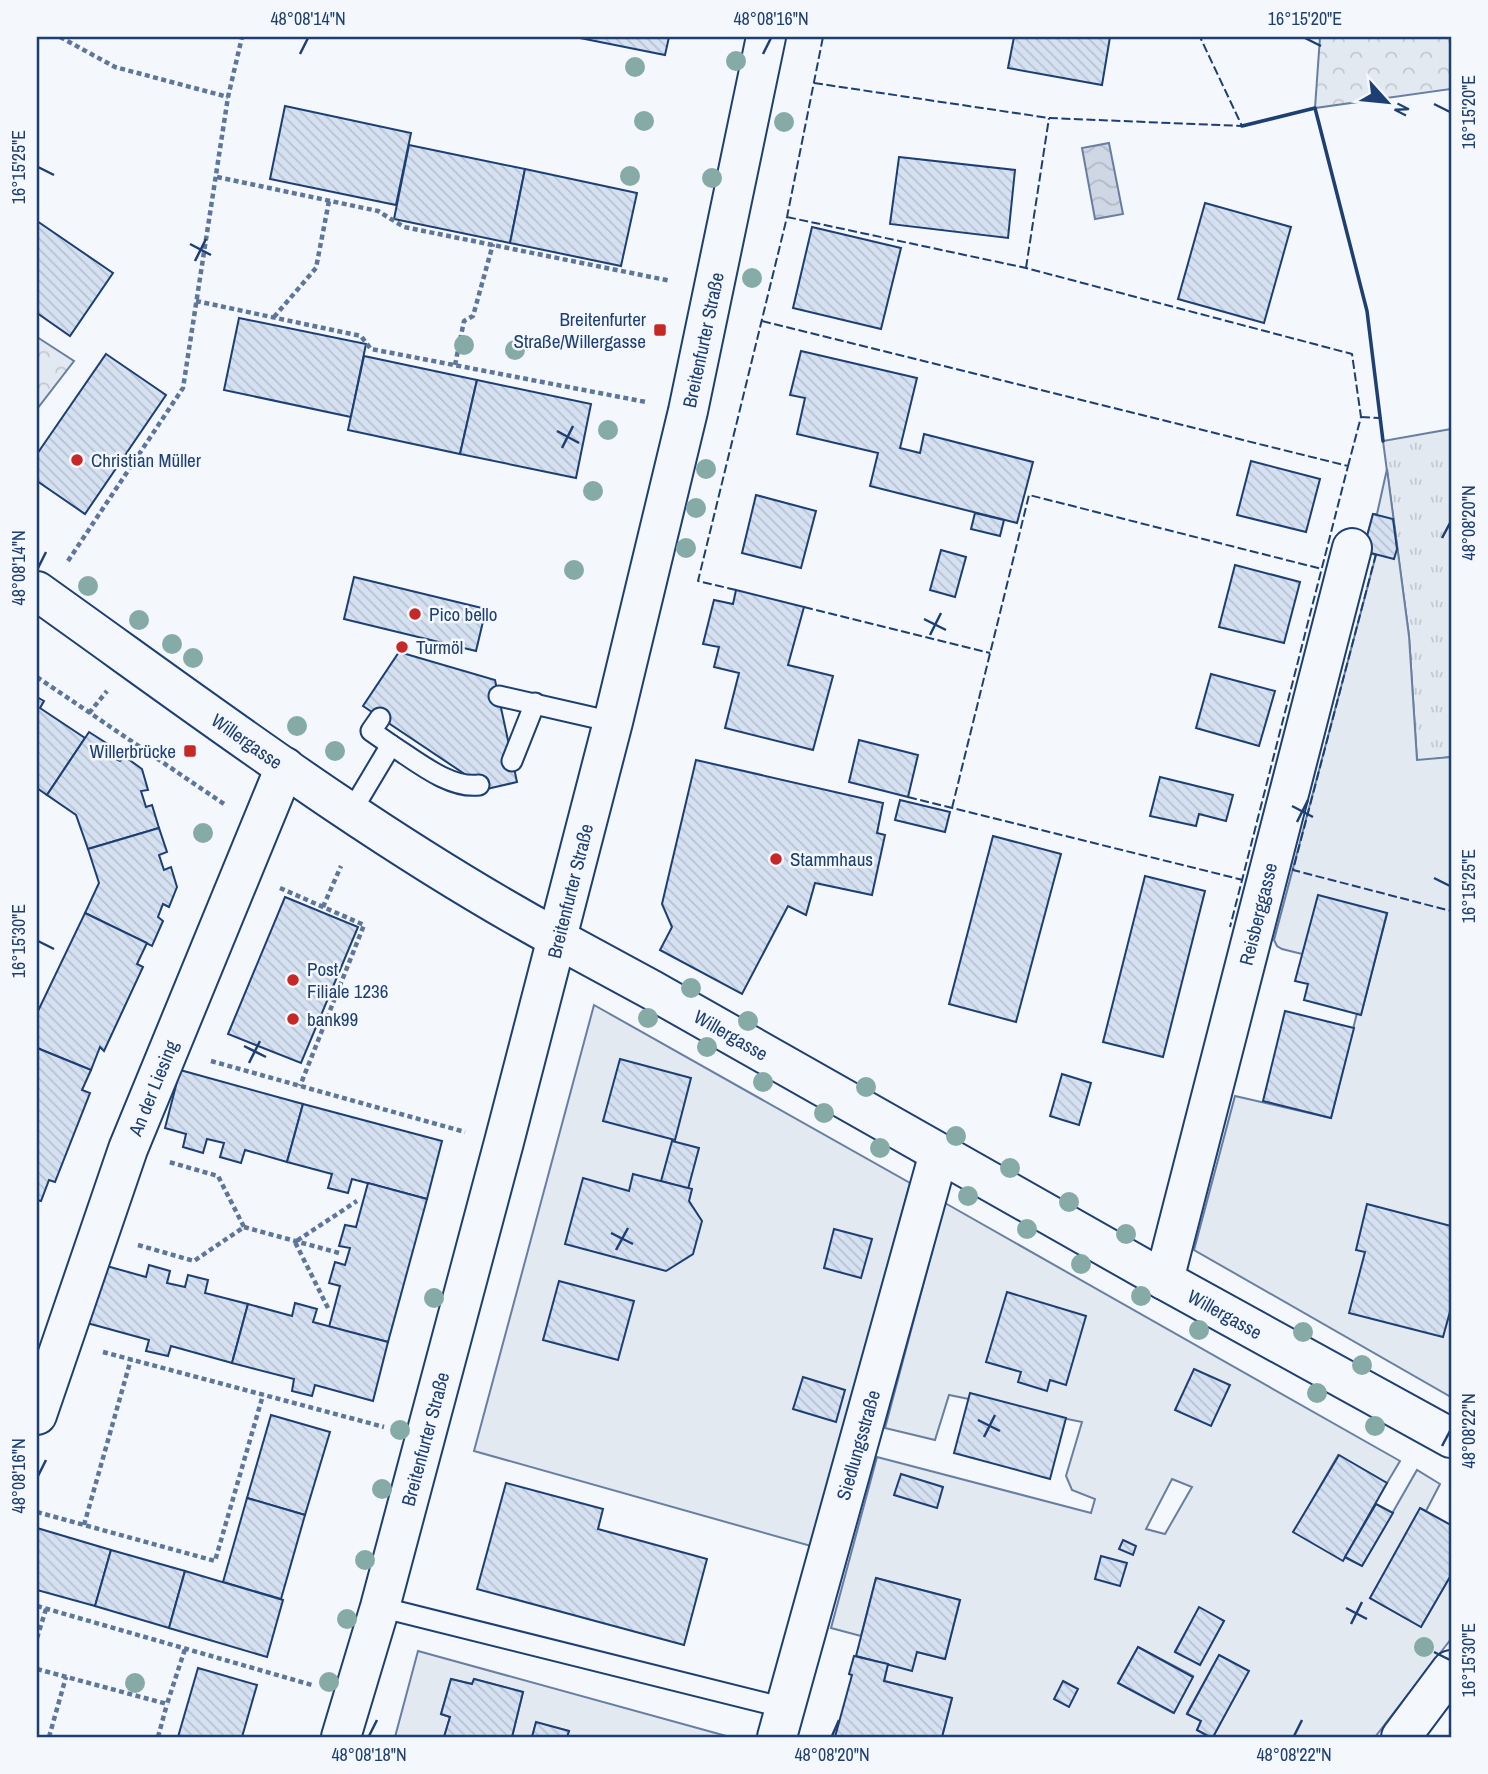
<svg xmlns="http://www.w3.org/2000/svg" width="1488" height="1774" viewBox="0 0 1488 1774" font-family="'Archivo Narrow',sans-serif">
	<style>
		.grass { fill: url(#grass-tufts); stroke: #687fa3; stroke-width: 2 }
		.forest { fill: url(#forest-crowns); stroke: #687fa3; stroke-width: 2 }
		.garden { fill: #e3e9f0; stroke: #687fa3; stroke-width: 2; fill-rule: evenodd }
		.water { fill: url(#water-waves); stroke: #687fa3; stroke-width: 2 }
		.building { fill: url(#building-back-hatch); stroke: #1d3f73; stroke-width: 2 }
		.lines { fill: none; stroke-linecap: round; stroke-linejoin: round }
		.service-casing { stroke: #1d3f73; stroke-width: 23 }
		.minor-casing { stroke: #1d3f73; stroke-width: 42 }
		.primary-casing { stroke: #1d3f73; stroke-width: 42 }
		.path { stroke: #5e769c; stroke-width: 4.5; stroke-dasharray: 5 3.5; stroke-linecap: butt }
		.service { stroke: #f4f7fb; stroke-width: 19 }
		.minor { stroke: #f4f7fb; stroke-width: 38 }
		.primary { stroke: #f4f7fb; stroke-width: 38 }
		.fence { stroke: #1d3f73; stroke-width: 2; stroke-dasharray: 9 3.5; stroke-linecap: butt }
		.wall { stroke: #1d3f73; stroke-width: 3.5 }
		.tree { fill: #86aba6 }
		.ticks { fill: none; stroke: #1d3f73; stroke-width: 2.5 }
		.poi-dot { fill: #c62828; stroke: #f4f7fb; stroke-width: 2.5 }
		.labels { text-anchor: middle; stroke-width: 5; stroke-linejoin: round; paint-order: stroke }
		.poi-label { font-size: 19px; fill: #1d3f73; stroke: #f4f7fb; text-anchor: start }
		.street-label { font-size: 19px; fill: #1d3f73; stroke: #f4f7fb }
		.neatline { fill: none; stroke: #1d3f73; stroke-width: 2.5 }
		.ticks-label { font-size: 18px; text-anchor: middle; fill: #1d3f73 }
	</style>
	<defs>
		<pattern id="grass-tufts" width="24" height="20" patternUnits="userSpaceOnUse" patternTransform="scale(1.75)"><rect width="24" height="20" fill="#e3e9f0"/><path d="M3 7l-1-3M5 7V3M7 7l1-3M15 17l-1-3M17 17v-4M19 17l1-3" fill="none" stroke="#c2c9d1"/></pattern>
		<pattern id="forest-crowns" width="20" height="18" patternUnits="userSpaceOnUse" patternTransform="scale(1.75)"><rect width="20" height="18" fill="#e3e9f0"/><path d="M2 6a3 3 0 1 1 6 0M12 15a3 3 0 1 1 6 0" fill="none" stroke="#c2c9d1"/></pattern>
		<pattern id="water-waves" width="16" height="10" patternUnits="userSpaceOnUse" patternTransform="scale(1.75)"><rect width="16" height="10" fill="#cfd7e4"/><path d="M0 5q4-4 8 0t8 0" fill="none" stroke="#b1bac7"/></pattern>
		<pattern id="building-back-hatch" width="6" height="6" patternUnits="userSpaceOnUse" patternTransform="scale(1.75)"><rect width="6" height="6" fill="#d5e0f0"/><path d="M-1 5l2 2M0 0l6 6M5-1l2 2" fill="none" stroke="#b6c1d1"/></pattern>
	</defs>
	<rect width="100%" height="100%" fill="#f4f7fb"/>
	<polygon class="grass" points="1451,429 1451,757 1417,761 1409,636 1383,441"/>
	<g class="forest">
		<polygon points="1320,37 1451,37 1451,89 1315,108"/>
		<polygon points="37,337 74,361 37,409"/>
	</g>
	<g class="garden">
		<polygon points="1387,469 1409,636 1417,760 1451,757 1451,1397 1194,1250 1235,1096 1331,1118 1357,1013 1361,1014 1387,914 1302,954 1282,949 1277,946 1274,940 1376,555 1363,551 1373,514 1377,514"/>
		<polygon points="594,1005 910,1183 811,1546 474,1451"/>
		<path d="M945,1203L1400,1461L1387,1483L1338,1455L1294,1532L1362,1566L1417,1470L1440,1484L1426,1511L1420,1509L1370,1598L1421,1627L1451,1575V1639L1375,1737H1213L1248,1671L1219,1655L1187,1713L1201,1721L1197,1730L1210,1737H942L952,1698L884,1681L888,1664L917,1652L945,1659L960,1600L876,1578L861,1636L831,1628L877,1457L1091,1513L1095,1499L1072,1490L1066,1476L1082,1422L949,1395L935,1440L885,1428ZM1172,1479L1192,1487L1165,1534L1146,1529ZM1199,1608L1224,1621L1200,1665L1175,1651ZM1138,1647L1193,1676L1173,1713L1118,1683Z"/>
		<polygon points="418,1651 730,1737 567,1737 569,1731 536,1723 532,1737 512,1737 523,1692 474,1679 472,1684 451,1679 441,1714 450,1717 444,1737 395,1737"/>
	</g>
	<polygon class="water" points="1109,143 1123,214 1095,219 1082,148"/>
	<g class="building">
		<polygon points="575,37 669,37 665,55"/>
		<polygon points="1014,37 1110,37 1102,85 1008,68"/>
		<polygon points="285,106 411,133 396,205 270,179"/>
		<polygon points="409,145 525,169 510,243 394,219"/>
		<polygon points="899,157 1015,170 1008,238 890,224"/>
		<polygon points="525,169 637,193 621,266 510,243"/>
		<polygon points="1205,203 1291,227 1264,323 1178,299"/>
		<polygon points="37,221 113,273 70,336 37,313"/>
		<polygon points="812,227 901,248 881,329 793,308"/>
		<polygon points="239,318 366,344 351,417 224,390"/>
		<polygon points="801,351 917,378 900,448 920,453 924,434 1033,462 1017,523 870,486 878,453 797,434 805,398 790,395"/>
		<polygon points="106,354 166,395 85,514 37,481 37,454"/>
		<polygon points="364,356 477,380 460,454 348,430"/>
		<polygon points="477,380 591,404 576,478 460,454"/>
		<polygon points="1251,461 1320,479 1306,532 1237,515"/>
		<polygon points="756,495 816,511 801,568 742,553"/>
		<polygon points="975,513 1004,520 1000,536 971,529"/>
		<polygon points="1373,514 1393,519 1397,549 1394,559 1363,551"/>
		<polygon points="941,550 966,557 955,597 930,590"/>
		<polygon points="1235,565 1300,582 1284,643 1219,627"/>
		<polygon points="354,577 486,609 476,651 344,619"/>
		<polygon points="736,590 804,607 788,665 833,676 813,750 725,728 739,673 714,667 719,647 703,644 714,600 733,604"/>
		<polygon points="399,652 495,680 517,782 487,789 363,706"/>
		<polygon points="1211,674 1275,691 1259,746 1196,728"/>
		<polygon points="37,697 44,701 40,708 85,738 47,795 37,788"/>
		<polygon points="89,732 111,746 106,754 120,761 124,756 142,769 148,790 141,791 146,807 152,805 159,828 88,849 76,815 47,795"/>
		<polygon points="859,740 918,755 908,797 849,782"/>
		<polygon points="696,760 883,803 877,833 885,835 872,895 815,883 806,915 788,906 742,994 660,950 672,927 662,904"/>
		<polygon points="1160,777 1233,795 1226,821 1199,814 1196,826 1150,816"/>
		<polygon points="900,800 950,812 945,832 895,820"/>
		<polygon points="159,828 167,852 159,855 164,870 171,867 177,887 169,907 163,904 158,917 163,921 152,946 85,913 99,883 88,849"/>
		<polygon points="993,836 1061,854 1016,1022 949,1004"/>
		<polygon points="1145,876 1205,891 1163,1057 1103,1042"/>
		<polygon points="1318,895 1387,913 1361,1015 1304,1000 1308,984 1295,981"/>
		<polygon points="285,897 358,927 301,1063 228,1034"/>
		<polygon points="85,913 147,943 137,964 143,967 104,1051 100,1047 91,1070 37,1048 37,1013"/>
		<polygon points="1285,1011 1354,1028 1331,1118 1263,1101"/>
		<polygon points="37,1048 91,1070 82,1090 90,1093 55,1182 49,1180 41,1201 37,1200"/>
		<polygon points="620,1059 691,1078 675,1140 603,1121"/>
		<polygon points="180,1070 303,1104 287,1162 245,1150 241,1163 220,1157 224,1143 207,1139 203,1153 183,1147 186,1134 165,1128"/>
		<polygon points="1062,1074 1091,1083 1079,1125 1050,1116"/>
		<polygon points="303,1104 442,1141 427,1199 352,1179 348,1193 328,1188 332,1174 287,1162"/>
		<polygon points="672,1141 699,1148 688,1189 661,1181"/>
		<polygon points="633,1174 692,1189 689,1201 702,1221 693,1254 666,1271 565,1244 583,1178 629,1191"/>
		<polygon points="368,1183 427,1199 388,1342 329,1327 340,1286 329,1283 335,1262 345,1265 350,1248 339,1246 345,1225 356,1227"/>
		<polygon points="1367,1204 1451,1226 1451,1308 1443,1337 1349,1313 1365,1252 1356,1250"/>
		<polygon points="834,1229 872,1239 861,1278 824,1268"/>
		<polygon points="103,1265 146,1277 149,1265 170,1271 167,1283 185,1287 188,1275 208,1280 205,1293 248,1304 232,1363 171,1346 168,1356 146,1351 149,1340 87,1323"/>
		<polygon points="559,1281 634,1301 618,1360 543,1340"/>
		<polygon points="1007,1292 1086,1316 1066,1385 1050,1380 1047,1391 1018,1382 1021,1372 986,1362"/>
		<polygon points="295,1303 317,1309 313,1322 388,1342 373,1401 315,1385 312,1396 292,1391 294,1379 232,1363 248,1304 292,1316"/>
		<polygon points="1194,1369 1230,1385 1211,1426 1175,1410"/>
		<polygon points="803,1377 845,1390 836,1422 793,1409"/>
		<polygon points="970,1393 1066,1418 1050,1479 954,1453"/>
		<polygon points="271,1415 330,1432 305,1515 247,1498"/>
		<polygon points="1339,1455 1387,1483 1343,1561 1293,1532"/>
		<polygon points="901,1474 943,1487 937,1508 894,1495"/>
		<polygon points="506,1483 603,1509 598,1529 707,1559 684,1645 477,1589"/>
		<polygon points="247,1498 305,1515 281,1599 223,1582"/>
		<polygon points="1376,1504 1393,1513 1362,1566 1345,1557"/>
		<polygon points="1420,1508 1451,1525 1451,1575 1421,1627 1370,1598"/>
		<polygon points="37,1528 111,1550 95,1606 37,1590"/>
		<polygon points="1123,1540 1136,1546 1133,1555 1119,1549"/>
		<polygon points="111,1550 185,1571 169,1628 95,1606"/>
		<polygon points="1101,1556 1127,1563 1120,1586 1095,1579"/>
		<polygon points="185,1571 283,1600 267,1657 169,1628"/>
		<polygon points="876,1578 960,1600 945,1659 917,1652 912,1671 856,1656"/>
		<polygon points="1199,1607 1224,1621 1200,1665 1175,1652"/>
		<polygon points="1138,1647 1193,1677 1174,1713 1118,1683"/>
		<polygon points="1219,1655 1249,1671 1213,1737 1210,1737 1197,1730 1201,1721 1187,1714"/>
		<polygon points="854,1656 888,1664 884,1681 952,1698 942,1737 835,1737 852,1675 849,1674"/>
		<polygon points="198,1668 257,1685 242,1737 178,1737"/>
		<polygon points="451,1679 472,1684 474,1679 523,1692 512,1737 444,1737 450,1717 441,1714"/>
		<polygon points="1063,1681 1078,1689 1069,1707 1054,1699"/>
		<polygon points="536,1722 569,1731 567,1737 532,1737"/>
	</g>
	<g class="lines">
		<defs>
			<g id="service">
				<polyline points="499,696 613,722"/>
				<polyline points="380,718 371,731 391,745"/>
				<polyline points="512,761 535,703"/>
				<path d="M351,812L391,745C415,760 449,789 479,785"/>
				<polyline points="380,1607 785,1708"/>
			</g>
			<g id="minor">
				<polyline points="558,939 652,990 1164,1280 1451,1438"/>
				<polyline points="1164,1280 1352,548"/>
				<polyline points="37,1415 128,1149 285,767"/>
				<polyline points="777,1737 939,1153"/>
				<polyline points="1401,1737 1451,1670"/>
			</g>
			<g id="primary">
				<path d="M37,591C207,712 374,839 558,939"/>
				<polyline points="341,1737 380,1607 504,1142 613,722 688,411 766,37"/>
			</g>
		</defs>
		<use href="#service" class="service-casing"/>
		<use href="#minor" class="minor-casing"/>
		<use href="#primary" class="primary-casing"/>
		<g class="path">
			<polyline points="60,37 115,67 228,97"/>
			<polyline points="217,177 378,211 404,227 671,281"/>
			<polyline points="196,301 361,336 371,349 646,402"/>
			<polyline points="274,317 316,268 329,201"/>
			<polyline points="455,365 464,321 473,316 493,244"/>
			<polyline points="68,561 183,388 228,97 242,37"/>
			<polyline points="37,677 224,804"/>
			<polyline points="89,713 107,691"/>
			<polyline points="280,888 364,925 300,1086"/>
			<polyline points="323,907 341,866"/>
			<polyline points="211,1061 465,1132"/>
			<polyline points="244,1227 339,1253"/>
			<polyline points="138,1245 194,1261 244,1227 218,1176 169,1162"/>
			<polyline points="328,1308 295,1242 357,1201"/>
			<polyline points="103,1352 384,1427"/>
			<polyline points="37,1512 215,1561 263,1395"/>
			<polyline points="84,1525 131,1359"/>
			<polyline points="37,1606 312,1685"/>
			<polyline points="37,1638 46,1609"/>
			<polyline points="37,1669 167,1704 185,1649"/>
			<polyline points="49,1737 66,1677"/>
			<polyline points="158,1737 167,1704"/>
		</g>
		<use href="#service" class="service"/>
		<use href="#minor" class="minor"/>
		<use href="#primary" class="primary"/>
		<g class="fence">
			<polyline points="814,83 1049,118 1242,126 1200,37"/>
			<polyline points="787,217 1026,268 1352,354 1361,417 1348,466"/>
			<polyline points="1026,268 1049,118"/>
			<polyline points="762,321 1348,466 1230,927"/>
			<polyline points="1361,417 1380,418"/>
			<polyline points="1376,554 1293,870 1451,911"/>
			<polyline points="736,590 698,581 787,217 823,37"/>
			<polyline points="804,607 990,653"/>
			<polyline points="908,797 1243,880"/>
			<polyline points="952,808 1029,495 1322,569"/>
		</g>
		<polyline class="wall" points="1242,126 1315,108 1367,311 1383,441"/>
	</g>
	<g class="tree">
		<circle cx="736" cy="61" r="10"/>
		<circle cx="635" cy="67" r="10"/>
		<circle cx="644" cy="121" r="10"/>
		<circle cx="784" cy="122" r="10"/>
		<circle cx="630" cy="176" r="10"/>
		<circle cx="712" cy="178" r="10"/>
		<circle cx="752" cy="278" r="10"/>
		<circle cx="464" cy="345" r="10"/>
		<circle cx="515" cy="350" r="10"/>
		<circle cx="608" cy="430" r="10"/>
		<circle cx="706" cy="469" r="10"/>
		<circle cx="593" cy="491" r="10"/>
		<circle cx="696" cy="508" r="10"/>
		<circle cx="686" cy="548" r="10"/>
		<circle cx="574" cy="570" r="10"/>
		<circle cx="88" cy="586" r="10"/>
		<circle cx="139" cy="620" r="10"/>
		<circle cx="172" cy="644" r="10"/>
		<circle cx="193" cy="658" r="10"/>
		<circle cx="297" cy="726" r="10"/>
		<circle cx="335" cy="751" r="10"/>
		<circle cx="203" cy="833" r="10"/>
		<circle cx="691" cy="988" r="10"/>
		<circle cx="648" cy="1018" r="10"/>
		<circle cx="748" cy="1021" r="10"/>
		<circle cx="707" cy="1047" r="10"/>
		<circle cx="763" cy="1082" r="10"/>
		<circle cx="866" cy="1087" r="10"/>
		<circle cx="824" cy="1113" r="10"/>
		<circle cx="956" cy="1136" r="10"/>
		<circle cx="880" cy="1148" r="10"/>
		<circle cx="1010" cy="1168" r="10"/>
		<circle cx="968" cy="1196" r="10"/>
		<circle cx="1069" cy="1202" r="10"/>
		<circle cx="1027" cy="1229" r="10"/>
		<circle cx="1126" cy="1234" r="10"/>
		<circle cx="1081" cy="1264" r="10"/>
		<circle cx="1141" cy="1296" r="10"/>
		<circle cx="434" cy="1298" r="10"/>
		<circle cx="1199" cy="1330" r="10"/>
		<circle cx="1303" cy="1332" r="10"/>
		<circle cx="1362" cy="1365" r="10"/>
		<circle cx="1317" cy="1393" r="10"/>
		<circle cx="1375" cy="1426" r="10"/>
		<circle cx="400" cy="1430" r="10"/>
		<circle cx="382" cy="1489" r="10"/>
		<circle cx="365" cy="1560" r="10"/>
		<circle cx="347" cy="1619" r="10"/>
		<circle cx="1424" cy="1647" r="10"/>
		<circle cx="329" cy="1682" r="10"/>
		<circle cx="135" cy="1683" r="10"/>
	</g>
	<path class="ticks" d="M1305,38L1321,46M300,54L308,38M763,54L771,38M1434,104L1450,112M38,167L54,175M190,244L211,255M195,261L206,239M557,431L579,443M562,448L573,426M1442,538L1450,523M38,568L46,552M924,619L946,630M930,635L941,613M1292,806L1313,817M1297,822L1308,800M1434,878L1450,886M38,941L54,949M244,1046L266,1057M249,1063L260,1041M611,1233L633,1244M616,1250L628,1228M978,1420L1000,1431M984,1437L995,1415M1442,1446L1450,1431M38,1476L46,1460M1346,1608L1367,1619M1351,1624L1362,1602M1434,1652L1450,1660M369,1736L377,1720M832,1736L839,1720M1294,1736L1302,1720"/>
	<g class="poi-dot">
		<rect x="653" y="323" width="14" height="14" rx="3.5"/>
		<circle cx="77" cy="460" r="7"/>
		<circle cx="415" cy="614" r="7"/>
		<circle cx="402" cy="647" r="7"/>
		<rect x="183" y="744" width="14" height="14" rx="3.5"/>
		<circle cx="776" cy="859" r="7"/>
		<circle cx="293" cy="980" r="7"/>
		<circle cx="293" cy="1019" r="7"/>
	</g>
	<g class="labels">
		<g class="poi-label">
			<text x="646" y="326" text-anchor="end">Breitenfurter<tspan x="646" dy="22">Straße/Willergasse</tspan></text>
			<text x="91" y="467">Christian Müller</text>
			<text x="429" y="621">Pico bello</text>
			<text x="416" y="654">Turmöl</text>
			<text x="176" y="758" text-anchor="end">Willerbrücke</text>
			<text x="790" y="866">Stammhaus</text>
			<text x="307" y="976">Post<tspan x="307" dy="22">Filiale 1236</tspan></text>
			<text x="307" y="1026">bank99</text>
		</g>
		<g class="street-label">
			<text transform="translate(703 340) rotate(-78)" y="7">Breitenfurter Straße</text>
			<text transform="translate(247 741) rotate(35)" y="7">Willergasse</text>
			<text transform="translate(570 891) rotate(-76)" y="7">Breitenfurter Straße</text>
			<text transform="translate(1258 914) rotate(-76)" y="7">Reisberggasse</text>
			<text transform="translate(731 1035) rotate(30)" y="7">Willergasse</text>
			<text transform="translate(153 1088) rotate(-68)" y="7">An der Liesing</text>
			<text transform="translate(1225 1314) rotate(29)" y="7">Willergasse</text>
			<text transform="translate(425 1439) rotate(-75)" y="7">Breitenfurter Straße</text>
			<text transform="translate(858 1445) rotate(-74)" y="7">Siedlungsstraße</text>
		</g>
	</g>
	<rect width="1488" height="1774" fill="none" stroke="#f4f7fb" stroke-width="77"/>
	<g transform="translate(1387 102) rotate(117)" stroke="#f4f7fb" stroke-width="5" paint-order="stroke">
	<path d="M0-5L12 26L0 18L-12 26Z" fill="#1d3f73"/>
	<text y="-10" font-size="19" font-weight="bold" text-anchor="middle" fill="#1d3f73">N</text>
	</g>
	<rect x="38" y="38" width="1412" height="1698" class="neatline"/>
	<g class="ticks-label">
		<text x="308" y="25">48°08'14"N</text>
		<text x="771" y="25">48°08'16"N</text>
		<text x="1305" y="25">16°15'20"E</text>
		<text transform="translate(1469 112) rotate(-90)" y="6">16°15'20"E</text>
		<text transform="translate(19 167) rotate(-90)" y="6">16°15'25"E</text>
		<text transform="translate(1469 523) rotate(-90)" y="6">48°08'20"N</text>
		<text transform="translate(19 568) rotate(-90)" y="6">48°08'14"N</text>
		<text transform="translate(1469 886) rotate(-90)" y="6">16°15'25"E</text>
		<text transform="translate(19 941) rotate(-90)" y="6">16°15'30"E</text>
		<text transform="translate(1469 1431) rotate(-90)" y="6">48°08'22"N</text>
		<text transform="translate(19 1476) rotate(-90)" y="6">48°08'16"N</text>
		<text transform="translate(1469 1660) rotate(-90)" y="6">16°15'30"E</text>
		<text x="369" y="1761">48°08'18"N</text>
		<text x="832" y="1761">48°08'20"N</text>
		<text x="1294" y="1761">48°08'22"N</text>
	</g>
</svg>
